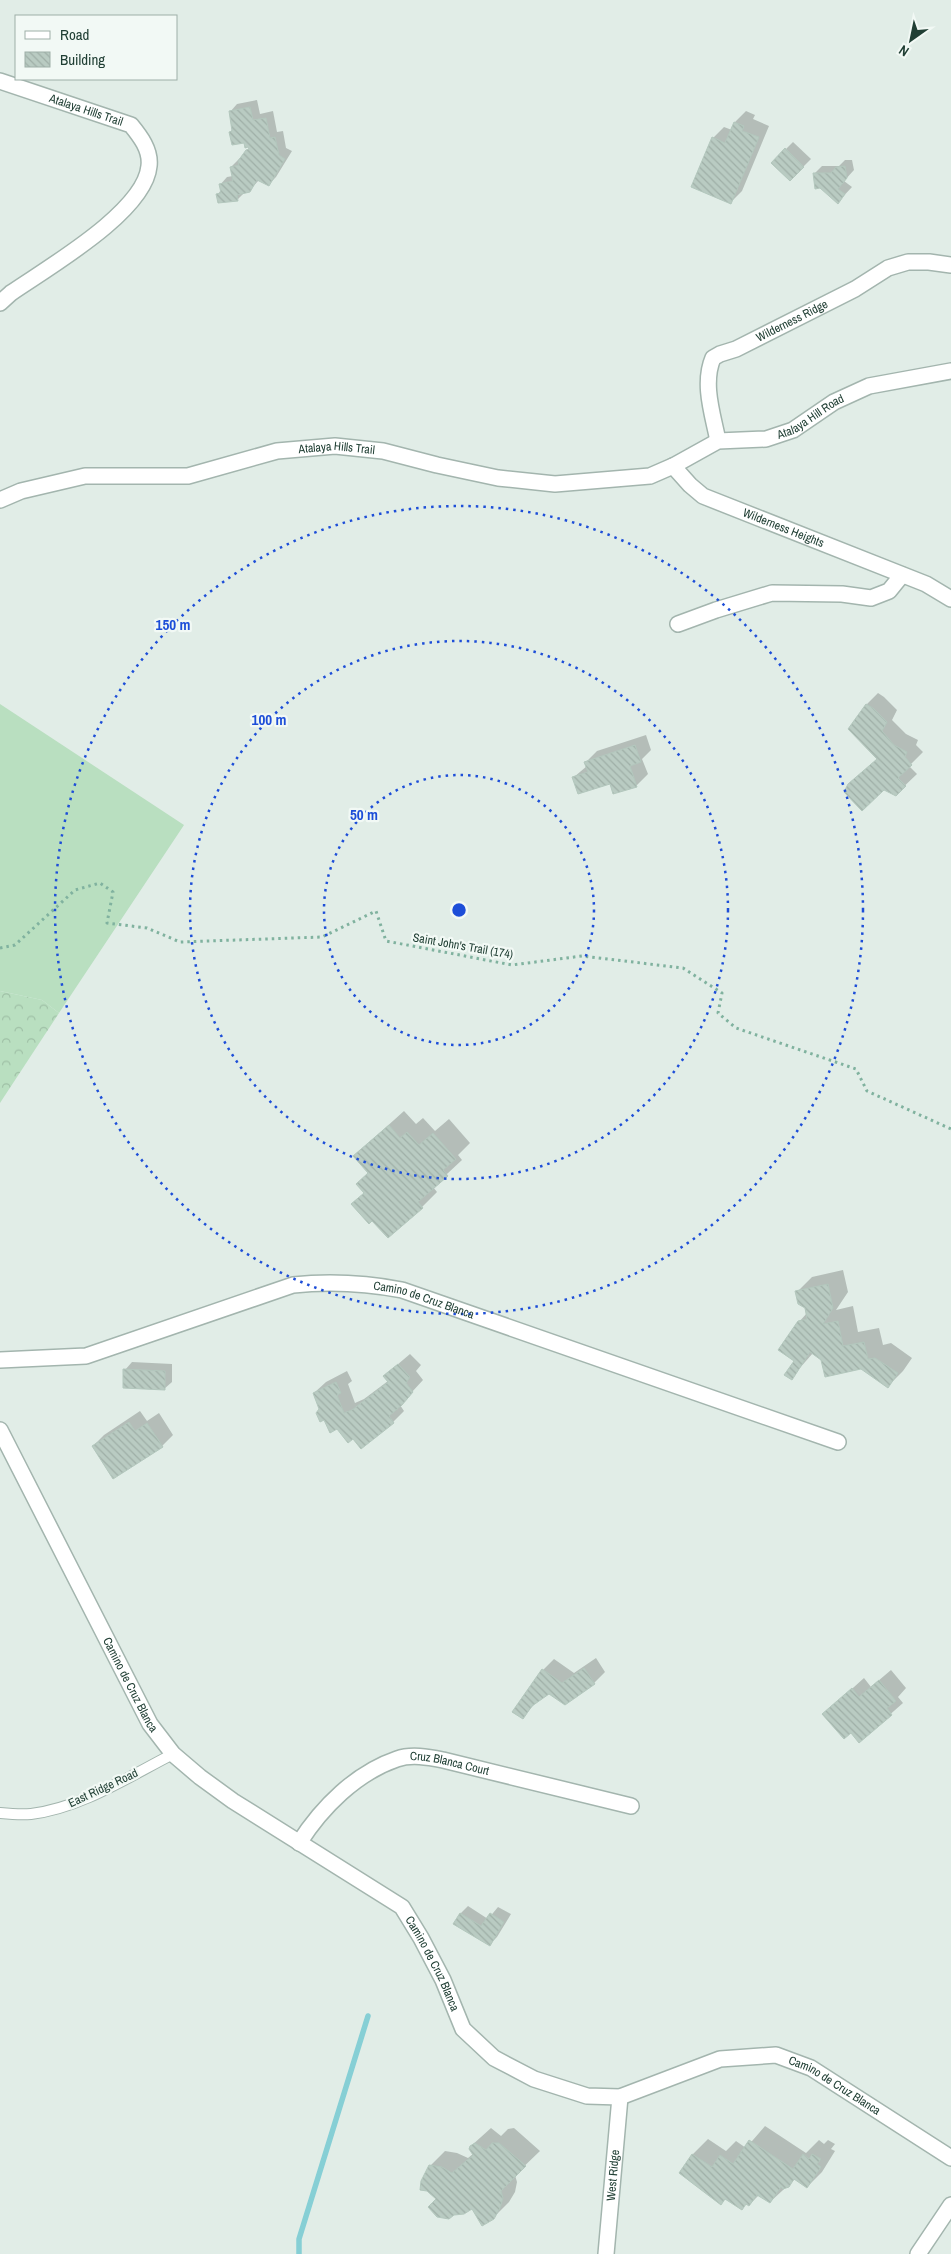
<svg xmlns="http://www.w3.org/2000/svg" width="951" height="2254" viewBox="0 0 951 2254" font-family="'Archivo Narrow',sans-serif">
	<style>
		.grass { fill: #b9dfc0 }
		.forest { fill: url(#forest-crowns) }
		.shadow { fill: #0003 }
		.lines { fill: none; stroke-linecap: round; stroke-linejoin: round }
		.stream { stroke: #86cfd5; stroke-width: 5.5 }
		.building { fill: url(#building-back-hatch); stroke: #b3c7bd }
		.service-casing { stroke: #a3b5ae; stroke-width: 12 }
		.minor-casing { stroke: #a3b5ae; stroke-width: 18 }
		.path { stroke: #80b29f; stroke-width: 3; stroke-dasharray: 2.5 4; stroke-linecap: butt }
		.service { stroke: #fff; stroke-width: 10 }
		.minor { stroke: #fff; stroke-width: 15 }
		.ring { fill: none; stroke: #1d4ed8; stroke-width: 2.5; stroke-dasharray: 2.5 5 }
		.labels { text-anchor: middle; stroke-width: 4.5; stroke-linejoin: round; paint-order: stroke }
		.street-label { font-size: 12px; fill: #203f34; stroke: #f2f9f5 }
		.centre { fill: #1d4ed8; stroke: #f2f9f5; stroke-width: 2.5 }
		.ring-label { font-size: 15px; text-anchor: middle; font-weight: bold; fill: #1d4ed8; stroke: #f2f9f5; stroke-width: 4.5; stroke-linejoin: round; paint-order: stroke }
	</style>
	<defs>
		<pattern id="forest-crowns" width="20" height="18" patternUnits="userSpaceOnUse" patternTransform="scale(1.25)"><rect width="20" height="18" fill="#b9dfc0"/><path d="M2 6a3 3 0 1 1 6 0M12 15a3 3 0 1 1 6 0" fill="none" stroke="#9fc0a6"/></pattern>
		<pattern id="building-back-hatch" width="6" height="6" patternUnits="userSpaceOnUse" patternTransform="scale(1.25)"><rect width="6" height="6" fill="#b9cbc2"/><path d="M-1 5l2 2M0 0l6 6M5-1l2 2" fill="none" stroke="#9fafa7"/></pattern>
	</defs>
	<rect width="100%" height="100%" fill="#e1ede7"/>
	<polygon class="grass" points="0,704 184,825 59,1013 42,1000 0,991"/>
	<polygon class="forest" points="0,991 42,1000 59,1013 0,1103"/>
	<g class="shadow">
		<polygon points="257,100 260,114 273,111 277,132 283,131 286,148 292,151 276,177 269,184 259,180 249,191 245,192 238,199 218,194 221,190 220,185 227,177 233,176 231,167 250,148 245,141 230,132 233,129 230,112 237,104"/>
		<polygon points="746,111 755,115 753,119 769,126 742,191 731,202 713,138 724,127 732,130 735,122"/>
		<polygon points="793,142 811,159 790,180 772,163"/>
		<polygon points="845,160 852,160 854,170 844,181 852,187 838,202 814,174 822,166 839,166"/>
		<polygon points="878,693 884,697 897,710 892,720 906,734 918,740 916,745 923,752 909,766 917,774 895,795 878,758 867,704"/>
		<polygon points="646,735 651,750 642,759 648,774 636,786 574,777 587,766 586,762 597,751"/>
		<polygon points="404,1111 416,1124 423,1118 435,1131 449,1119 470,1143 458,1155 462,1160 433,1187 437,1192 422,1207 365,1192 369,1172 354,1156"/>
		<polygon points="843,1270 848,1292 836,1310 853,1306 858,1332 879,1328 883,1345 891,1343 912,1358 903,1371 888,1386 861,1368 822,1359 813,1353 791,1378 796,1361 799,1322 807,1313 797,1292 812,1277"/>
		<polygon points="410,1354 421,1365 416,1371 423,1380 400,1405 404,1411 393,1422 353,1437 320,1410 314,1393 326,1382 347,1371 352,1381 348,1384 355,1403 364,1399 388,1381 384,1376"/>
		<polygon points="132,1362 172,1364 172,1382 164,1389 125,1370"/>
		<polygon points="140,1411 147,1421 159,1413 173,1435 162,1446 93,1446 104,1435"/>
		<polygon points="596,1658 605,1672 594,1683 549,1692 538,1700 523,1717 543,1670 554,1659 574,1673"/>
		<polygon points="891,1670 906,1688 898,1697 903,1703 860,1741 852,1731 824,1714 864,1678 871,1687"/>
		<polygon points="468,1906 488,1919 498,1907 511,1914 497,1937 490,1944 460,1914"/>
		<polygon points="765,2126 806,2153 819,2140 824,2144 828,2140 835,2144 831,2149 835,2151 822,2172 807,2187 795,2179 770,2202 759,2195 749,2205 726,2198 721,2203 681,2173 693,2154 708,2139 726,2151 736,2141 746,2148"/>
		<polygon points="491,2128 501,2136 508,2129 514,2128 540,2151 515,2175 517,2182 515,2192 509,2202 493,2218 472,2207 438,2199 430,2166 445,2151 457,2153 468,2158 473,2154 471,2146"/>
	</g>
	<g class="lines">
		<polyline class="stream" points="299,2254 299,2239 368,2016"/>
	</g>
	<g class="building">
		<polygon points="250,107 253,120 266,118 270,138 275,137 279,155 285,159 269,186 257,180 250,192 237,195 238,201 218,203 216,194 221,193 219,184 233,181 230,167 239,165 238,161 246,150 249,149 248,147 245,148 244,143 232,145 229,132 232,131 229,111"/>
		<polygon points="734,122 744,126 742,131 759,137 731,204 691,187 712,137 725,143"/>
		<polygon points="785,148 804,167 790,181 771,163"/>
		<polygon points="845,166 847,178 838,189 845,194 838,204 820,188 815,189 813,173 831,173 836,167"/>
		<polygon points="866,704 873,708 887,722 882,731 894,745 907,752 905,757 912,765 898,778 906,786 896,796 884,790 862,811 844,792 848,784 877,759 848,729"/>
		<polygon points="635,745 641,762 630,766 637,787 613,794 610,784 578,794 572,777 588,772 584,762"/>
		<polygon points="389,1125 400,1138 407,1132 419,1145 433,1133 456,1159 443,1170 448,1176 418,1202 423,1208 388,1238 372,1221 369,1224 351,1204 364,1193 356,1184 368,1173 353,1156"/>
		<polygon points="828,1284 833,1308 823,1324 838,1321 843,1346 864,1342 868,1359 875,1358 898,1373 888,1388 861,1369 825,1377 821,1360 810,1352 792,1380 784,1375 794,1361 778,1350 798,1321 807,1319 805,1308 798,1304 795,1291"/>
		<polygon points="398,1364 410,1377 406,1383 413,1392 402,1405 389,1416 394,1423 361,1449 353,1439 348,1443 337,1429 330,1433 324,1420 320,1422 316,1413 319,1409 313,1393 336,1382 341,1393 337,1395 344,1413 352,1410 388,1382 383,1376"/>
		<polygon points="123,1369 165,1371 165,1390 123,1388"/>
		<polygon points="129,1422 135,1431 147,1423 163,1447 113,1479 92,1446"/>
		<polygon points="584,1668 595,1684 565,1705 549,1694 532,1706 523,1719 512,1712 542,1669 562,1683"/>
		<polygon points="879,1680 896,1701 887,1708 892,1715 859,1743 851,1733 844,1739 822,1714 852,1688 859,1697"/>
		<polygon points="460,1913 481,1926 490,1913 504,1922 490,1946 453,1924"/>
		<polygon points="749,2140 793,2169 803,2154 809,2159 812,2154 821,2159 817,2164 821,2167 807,2188 794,2179 789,2187 783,2189 781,2187 770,2203 757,2195 749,2206 746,2204 742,2210 725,2199 721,2205 679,2173 692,2154 712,2167 720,2155 733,2164"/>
		<polygon points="475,2143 486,2150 492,2143 499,2143 526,2166 501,2191 503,2198 500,2208 494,2219 482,2226 472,2209 464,2214 454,2215 449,2219 437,2217 428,2207 436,2199 427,2191 420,2190 421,2181 429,2165 442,2167 452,2173 473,2155 469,2149 470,2146"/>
	</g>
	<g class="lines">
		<defs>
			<path id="service" d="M0,1813C10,1814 21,1815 31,1814C81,1808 128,1777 173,1754"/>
			<g id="minor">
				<path id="s1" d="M0,81L131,125C140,136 151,150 149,166C145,212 47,268 11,293L0,303"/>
				<path id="s2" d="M718,441C713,415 702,384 713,358L720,354L736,349L855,289L888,268L908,262H929L951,265"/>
				<path id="s3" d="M673,466L690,485L703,496L926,584L951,599"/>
				<path id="s4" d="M0,500L21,491L85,476H188L277,451L335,446L383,451L437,465L498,478L555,484L650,476L673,466L718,441L766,439L793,430L834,402L869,386L951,371"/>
				<polyline points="678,624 716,610 772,593 842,594 871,598 889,591 902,575"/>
				<path id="s5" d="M0,1360L86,1356L293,1285C331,1281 365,1283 402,1290L838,1442"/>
				<path id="s6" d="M0,1430L150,1724L173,1754L200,1777L233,1801L402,1907L421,1938L443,1980L463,2029L494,2058L534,2079L587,2096L620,2097L720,2059L776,2055L811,2068L951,2158"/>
				<path id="s7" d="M299,1843C322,1807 356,1773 397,1759C411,1754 428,1757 443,1760L631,1806"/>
				<path id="s8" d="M606,2254L620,2097"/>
				<polyline points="918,2254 951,2205"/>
			</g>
		</defs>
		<use href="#service" class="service-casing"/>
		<use href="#minor" class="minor-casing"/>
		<polyline class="path" points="0,948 15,945 75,890 100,883 113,892 107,923 147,928 180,942 322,937 376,911 386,941 512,965 582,956 683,968 722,993 718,1013 736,1028 856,1069 867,1091 951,1129"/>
		<use href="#service" class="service"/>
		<use href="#minor" class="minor"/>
	</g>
	<g class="ring">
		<circle cx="459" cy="910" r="135"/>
		<circle cx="459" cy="910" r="269"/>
		<circle cx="459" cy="910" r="404"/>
	</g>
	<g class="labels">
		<g class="street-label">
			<text dy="4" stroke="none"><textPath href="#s1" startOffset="91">Atalaya Hills Trail</textPath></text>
			<text dy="4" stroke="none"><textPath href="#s2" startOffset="172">Wilderness Ridge</textPath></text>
			<text dy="4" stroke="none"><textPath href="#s4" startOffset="836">Atalaya Hill Road</textPath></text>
			<text dy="4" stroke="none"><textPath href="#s4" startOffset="344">Atalaya Hills Trail</textPath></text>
			<text dy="4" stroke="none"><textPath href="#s3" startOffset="129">Wilderness Heights</textPath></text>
			<text transform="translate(463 946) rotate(10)" y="4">Saint John's Trail (174)</text>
			<text dy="4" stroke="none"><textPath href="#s5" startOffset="438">Camino de Cruz Blanca</textPath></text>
			<text dy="4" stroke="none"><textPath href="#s6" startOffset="286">Camino de Cruz Blanca</textPath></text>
			<text dy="4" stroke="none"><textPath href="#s7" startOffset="185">Cruz Blanca Court</textPath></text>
			<text transform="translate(103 1788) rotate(-25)" y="4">East Ridge Road</text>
			<text dy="4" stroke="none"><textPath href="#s6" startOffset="708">Camino de Cruz Blanca</textPath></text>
			<text dy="4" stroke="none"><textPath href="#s6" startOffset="1186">Camino de Cruz Blanca</textPath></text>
			<text dy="4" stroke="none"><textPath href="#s8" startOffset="79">West Ridge</textPath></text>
		</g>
	</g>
	<circle cx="459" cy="910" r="8" class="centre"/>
	<g class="ring-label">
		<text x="173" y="630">150 m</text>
		<text x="269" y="725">100 m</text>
		<text x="364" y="820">50 m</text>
	</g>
	<rect x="15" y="15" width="162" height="65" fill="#f2f9f5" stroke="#9eafa8"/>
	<rect x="25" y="31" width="25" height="8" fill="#ffffff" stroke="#9eafa8"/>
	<text x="60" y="40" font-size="15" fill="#203f34">Road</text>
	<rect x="25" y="52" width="25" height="15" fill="url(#building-back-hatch)" stroke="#9eafa8"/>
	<text x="60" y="65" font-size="15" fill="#203f34">Building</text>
	<g transform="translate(911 40) rotate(213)" stroke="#f2f9f5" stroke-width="4" paint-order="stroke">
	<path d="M0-4L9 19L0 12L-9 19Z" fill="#203f34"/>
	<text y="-8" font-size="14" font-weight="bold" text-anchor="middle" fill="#203f34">N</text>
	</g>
</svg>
